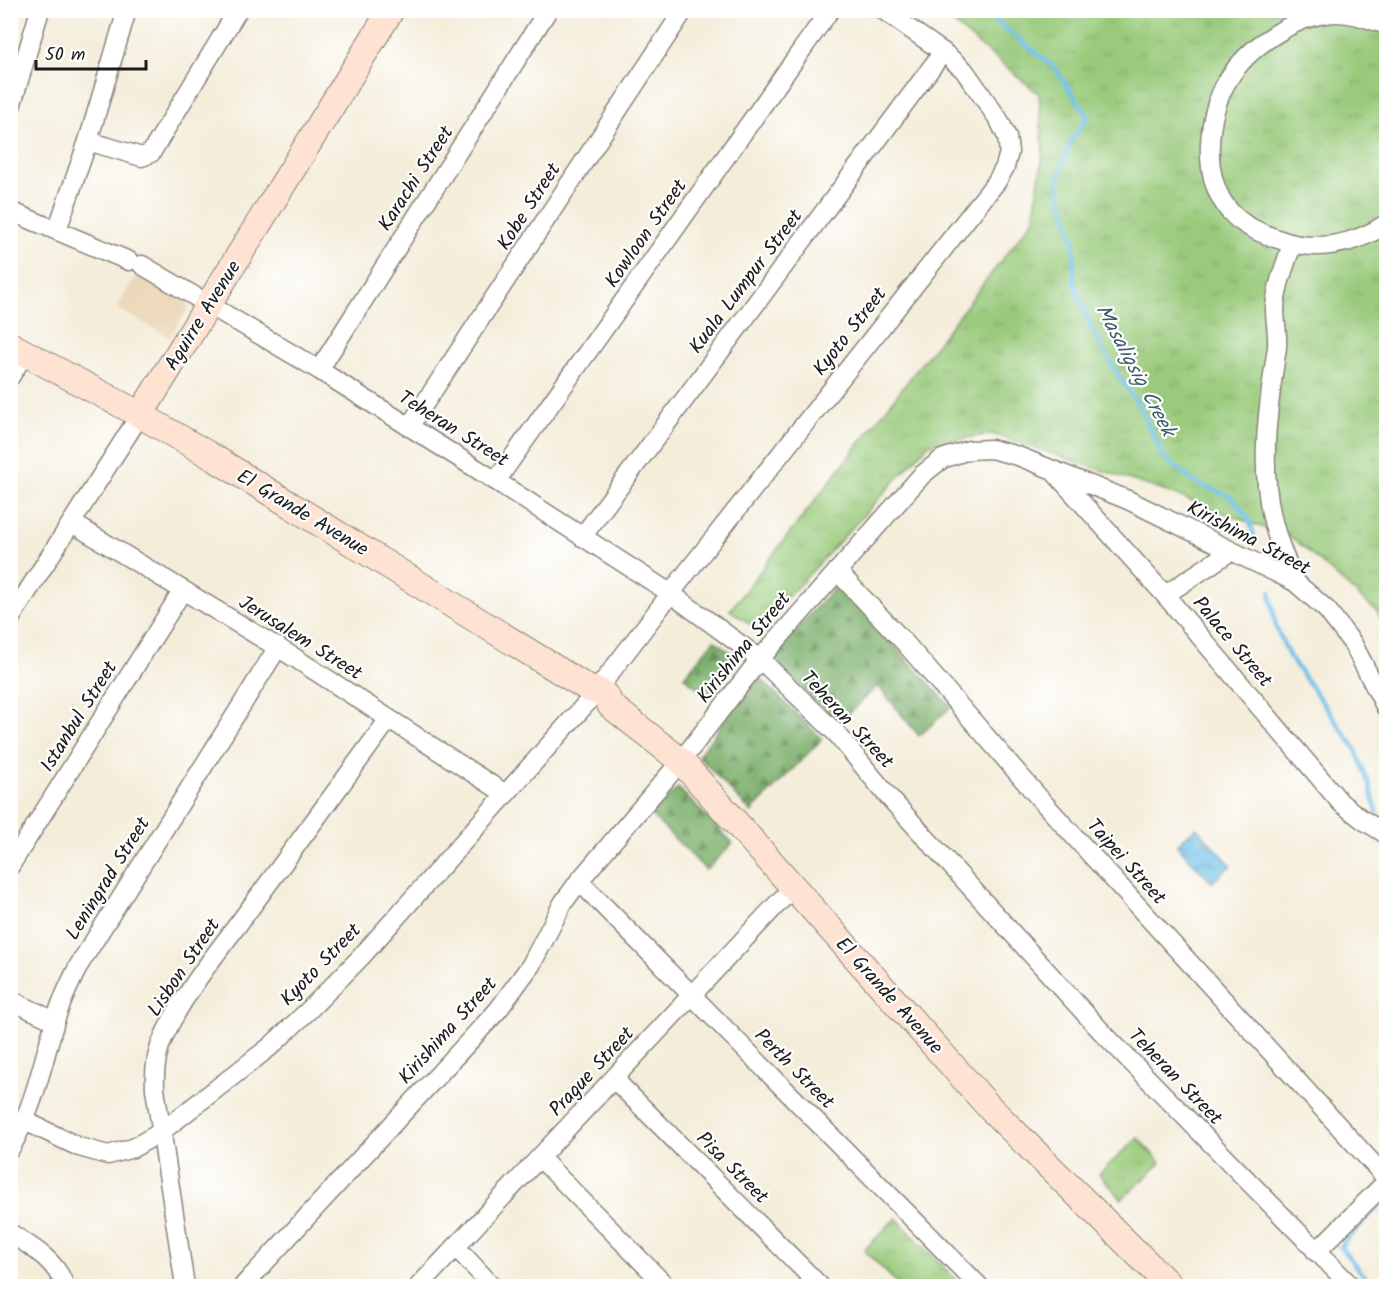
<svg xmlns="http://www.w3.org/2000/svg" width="1397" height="1297" viewBox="0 0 1397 1297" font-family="Kalam,sans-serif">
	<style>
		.built { fill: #ecd8ba }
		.grass { fill: url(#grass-tufts); stroke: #5b744c; stroke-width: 1.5 }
		.forest { fill: url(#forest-firs); stroke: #4c6644; stroke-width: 1.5 }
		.water { fill: url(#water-waves); stroke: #446d82; stroke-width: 1.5 }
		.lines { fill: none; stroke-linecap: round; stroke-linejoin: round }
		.stream { stroke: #6cbee8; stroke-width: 4.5 }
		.street-casing { stroke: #88847b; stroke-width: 21 }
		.secondary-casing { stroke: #88847b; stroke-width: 28 }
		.street { stroke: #fff; stroke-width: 18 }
		.secondary { stroke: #fee3d2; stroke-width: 26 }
		.labels { text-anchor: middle; stroke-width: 4.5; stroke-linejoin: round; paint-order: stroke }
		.street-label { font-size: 20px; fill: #1c1c1c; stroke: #fff }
		.water-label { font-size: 21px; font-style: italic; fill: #3c5d6e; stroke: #fff }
	</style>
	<defs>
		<pattern id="grass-tufts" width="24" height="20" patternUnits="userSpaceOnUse" patternTransform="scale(1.5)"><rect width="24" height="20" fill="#9acb7b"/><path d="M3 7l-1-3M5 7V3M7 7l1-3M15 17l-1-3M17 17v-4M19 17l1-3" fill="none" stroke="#84ae6a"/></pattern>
		<pattern id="forest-firs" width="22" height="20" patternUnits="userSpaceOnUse" patternTransform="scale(1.5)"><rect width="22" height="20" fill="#7baf6b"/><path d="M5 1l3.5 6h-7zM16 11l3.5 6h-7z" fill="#648e57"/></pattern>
		<pattern id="water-waves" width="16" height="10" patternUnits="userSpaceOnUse" patternTransform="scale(1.5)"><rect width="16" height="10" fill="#6cbee8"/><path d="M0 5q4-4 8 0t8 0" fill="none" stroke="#5da3c6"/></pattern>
	</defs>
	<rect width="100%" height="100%" fill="#fff"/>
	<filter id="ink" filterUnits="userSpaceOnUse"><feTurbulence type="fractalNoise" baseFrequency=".0167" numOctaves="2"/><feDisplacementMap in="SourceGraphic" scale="12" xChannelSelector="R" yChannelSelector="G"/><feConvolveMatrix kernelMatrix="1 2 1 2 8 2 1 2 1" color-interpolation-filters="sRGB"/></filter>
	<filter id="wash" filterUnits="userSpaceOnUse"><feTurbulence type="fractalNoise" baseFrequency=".008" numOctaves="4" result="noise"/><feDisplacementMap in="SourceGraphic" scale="24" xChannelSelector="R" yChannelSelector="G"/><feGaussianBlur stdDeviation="1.35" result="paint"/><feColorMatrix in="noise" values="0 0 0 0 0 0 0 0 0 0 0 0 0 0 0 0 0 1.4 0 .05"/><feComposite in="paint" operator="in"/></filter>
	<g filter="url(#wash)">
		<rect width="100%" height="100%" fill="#f4edda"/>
		<polygon class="built" points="138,272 188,303 189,307 170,338 117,308"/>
		<g class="grass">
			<polygon points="943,11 1386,11 1386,630 1377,612 1294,539 1173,494 992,434 929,444 804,580 756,628 730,610 1033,220 1043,153 1039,94 948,19"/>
			<polygon points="1138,1138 1161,1163 1122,1199 1099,1174"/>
			<polygon points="896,1218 958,1282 953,1286 900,1286 864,1250"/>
		</g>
		<g class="forest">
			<polygon points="837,584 951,707 919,736 878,686 838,724 772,657"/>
			<polygon points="714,640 739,659 708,697 684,677"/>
			<polygon points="758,676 822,739 751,812 698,756"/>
			<polygon points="678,788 733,843 706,870 651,815"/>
		</g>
		<polygon class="water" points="1196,827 1231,865 1212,883 1177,845"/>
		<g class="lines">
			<g class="stream">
				<polyline points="982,10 1054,67 1088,116 1070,143 1057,183 1074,242 1074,283 1091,328 1114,369 1140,408 1164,458 1196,483 1230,496 1248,517 1255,538"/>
				<polyline points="1270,592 1276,627 1289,656 1355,748 1370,786 1377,812"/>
				<polyline points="1373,1286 1340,1247 1386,1198"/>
			</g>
		</g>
	</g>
	<g filter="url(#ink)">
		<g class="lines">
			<defs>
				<g id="street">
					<path d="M1386,25C1369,19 1352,12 1333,13C1310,15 1293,23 1274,35C1233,61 1212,95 1210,144C1209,166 1212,186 1225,205C1236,222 1259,233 1278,239C1313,253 1355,245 1386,224"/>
					<polyline points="10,110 40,10"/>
					<polyline points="88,141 142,157 151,153 238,10"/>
					<polyline points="10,211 129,261"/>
					<polyline points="57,230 88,141 127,10"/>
					<path d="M1292,245C1285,265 1276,287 1275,309C1275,322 1278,334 1277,347C1269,402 1259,461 1272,517C1277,540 1286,561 1295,582"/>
					<polyline points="142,265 319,370 496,481 670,593 760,659 837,734 887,795 1101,1031 1351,1286"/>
					<polyline points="319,370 548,10"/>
					<polyline points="10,377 25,353"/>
					<polyline points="409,427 684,10"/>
					<polyline points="1056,474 1165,595 1341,803 1363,820 1386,834"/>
					<polyline points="496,481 830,10"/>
					<polyline points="72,523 295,658 504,793"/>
					<polyline points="582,537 943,52"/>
					<polyline points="837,571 905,643 1041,800 1386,1178"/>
					<polyline points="1165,595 1231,551"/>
					<polyline points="10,619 140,415"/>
					<polyline points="597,690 684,576 997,181 1005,167 1009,152 1007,137 999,120 964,70 943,52 883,10"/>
					<polyline points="10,866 183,590"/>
					<polyline points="579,881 979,1286"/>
					<polyline points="10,1000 55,1021"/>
					<polyline points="615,1080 820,1286"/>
					<polyline points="25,1121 79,1147 108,1155 133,1148 161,1132 271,1046 309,1010 360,958 592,697"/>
					<path d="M10,1149C34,1108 42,1065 55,1021C61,1001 70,983 79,965L278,647"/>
					<polyline points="540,1158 666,1286"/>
					<path d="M10,1233C34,1248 55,1260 65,1286"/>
					<polyline points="456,1247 492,1286"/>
					<polyline points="1316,1252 1386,1182"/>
					<path d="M185,1286L155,1089C154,1070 156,1053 164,1036C186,989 221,948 251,907C297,844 343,782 389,719"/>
					<polyline points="243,1286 498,1010 531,965 563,903 579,881 681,761 760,659 922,475 942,459 969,450 991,449 1018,456 1128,500 1295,582 1327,610 1353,644 1386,708"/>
					<polyline points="419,1286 794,886"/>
				</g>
				<g id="secondary">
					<path d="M10,345L135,412L211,456L589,689C600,690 607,694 610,705L681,761L990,1108L1170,1286"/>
					<polyline points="140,415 391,10"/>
				</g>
			</defs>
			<use href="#street" class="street-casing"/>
			<use href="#secondary" class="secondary-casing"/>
			<use href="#street" class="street"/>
			<use href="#secondary" class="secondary"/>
		</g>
	</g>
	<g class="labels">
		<g class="street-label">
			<text transform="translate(415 178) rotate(-57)" y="7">Karachi Street</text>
			<text transform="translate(528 206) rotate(-57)" y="7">Kobe Street</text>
			<text transform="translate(645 233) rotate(-55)" y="7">Kowloon Street</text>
			<text transform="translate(745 281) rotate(-53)" y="7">Kuala Lumpur Street</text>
			<text transform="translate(202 315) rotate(-58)" y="7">Aguirre Avenue</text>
			<text transform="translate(849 331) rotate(-52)" y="7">Kyoto Street</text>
			<text transform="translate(454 428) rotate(32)" y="7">Teheran Street</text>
			<text transform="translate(303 512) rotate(31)" y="7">El Grande Avenue</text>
			<text transform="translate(1249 537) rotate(28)" y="7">Kirishima Street</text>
			<text transform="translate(301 637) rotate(32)" y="7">Jerusalem Street</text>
			<text transform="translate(1233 641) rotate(50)" y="7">Palace Street</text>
			<text transform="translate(743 647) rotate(-51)" y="7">Kirishima Street</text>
			<text transform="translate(78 716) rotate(-58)" y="7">Istanbul Street</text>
			<text transform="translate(848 719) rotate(47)" y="7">Teheran Street</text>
			<text transform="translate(1127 861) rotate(48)" y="7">Taipei Street</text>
			<text transform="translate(107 878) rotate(-58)" y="7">Leningrad Street</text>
			<text transform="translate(320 964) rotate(-46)" y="7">Kyoto Street</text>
			<text transform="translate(183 967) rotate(-56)" y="7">Lisbon Street</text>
			<text transform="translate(890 995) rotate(48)" y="7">El Grande Avenue</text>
			<text transform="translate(447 1030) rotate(-48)" y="7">Kirishima Street</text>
			<text transform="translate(795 1068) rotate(45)" y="7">Perth Street</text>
			<text transform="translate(591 1071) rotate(-47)" y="7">Prague Street</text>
			<text transform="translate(1176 1076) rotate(46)" y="7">Teheran Street</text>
			<text transform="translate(733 1167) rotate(45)" y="7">Pisa Street</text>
		</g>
		<g class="water-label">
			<text transform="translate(1136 370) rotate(62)" y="7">Masaligsig Creek</text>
		</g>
	</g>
	<rect width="1397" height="1297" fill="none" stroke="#fff" stroke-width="36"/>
	<path d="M36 60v9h110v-9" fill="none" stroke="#1c1c1c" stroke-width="3"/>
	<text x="45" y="60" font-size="18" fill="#1c1c1c" stroke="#ffffff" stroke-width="4.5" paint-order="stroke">50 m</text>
</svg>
